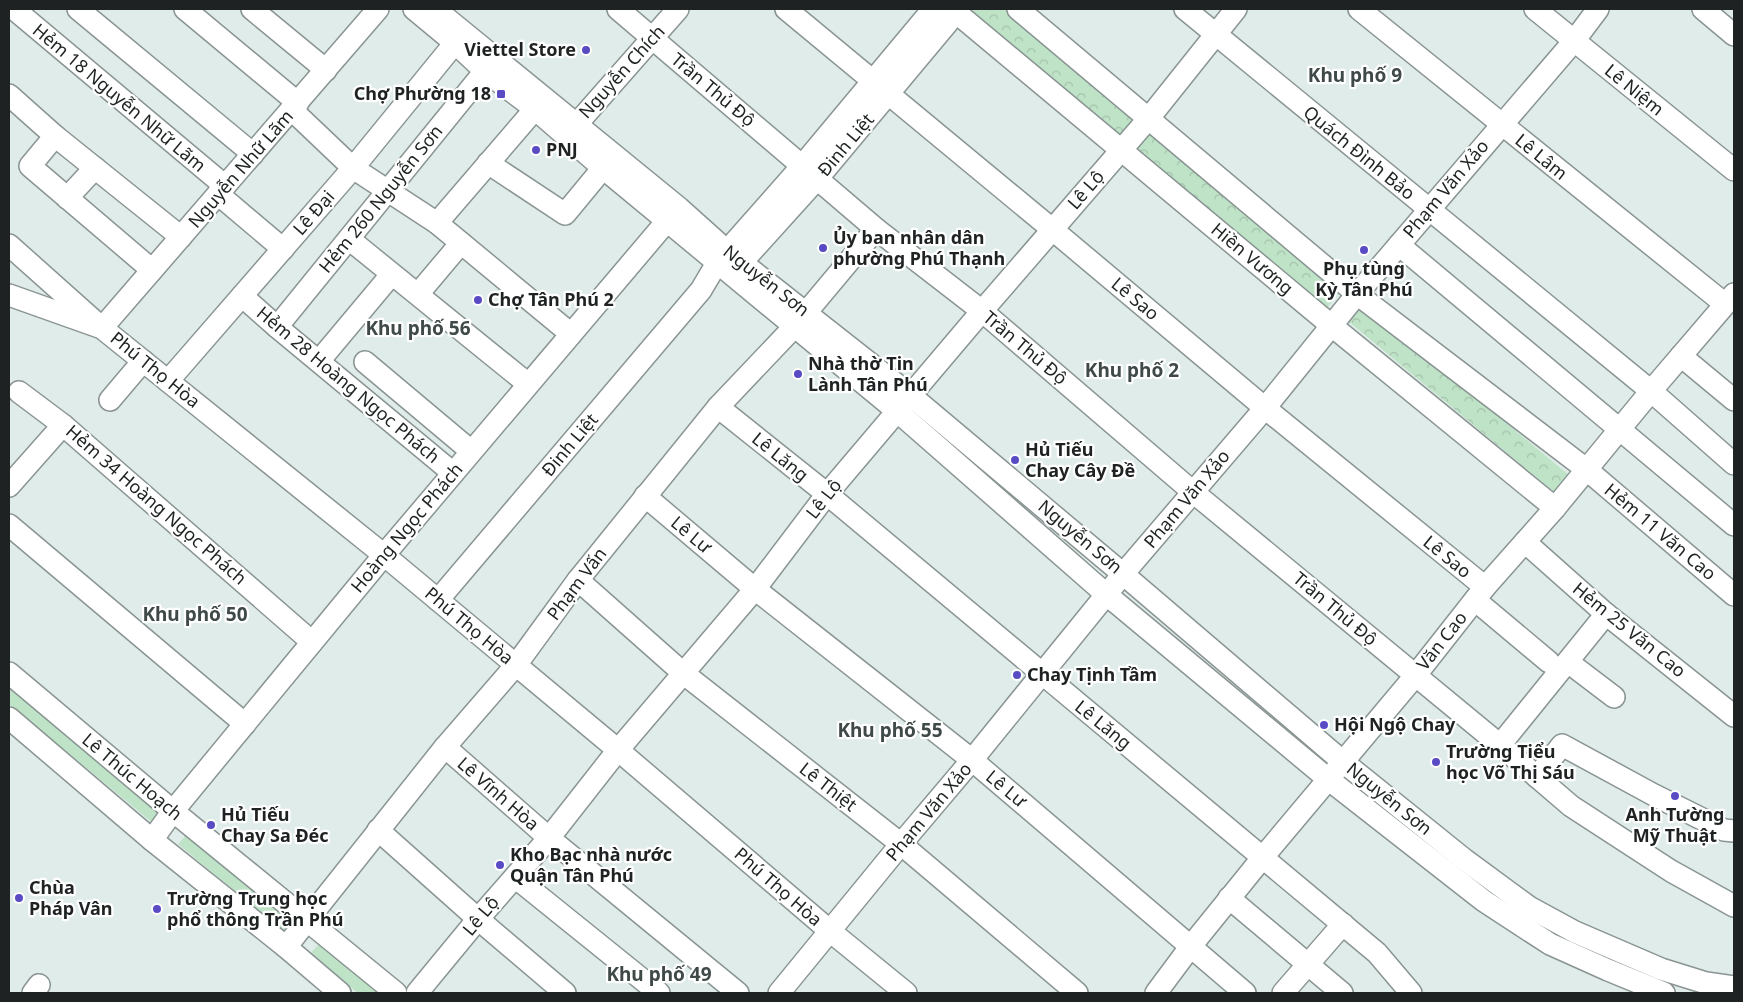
<svg xmlns="http://www.w3.org/2000/svg" width="1743" height="1002" viewBox="0 0 1743 1002" font-family="'Noto Sans',sans-serif">
	<style>
		.green { fill: #bfe3c7 }
		.park { fill: url(#park-crowns) }
		.lines { fill: none; stroke-linecap: round; stroke-linejoin: round }
		.minor-casing { stroke: #899493; stroke-width: 24 }
		.minor { stroke: #fff; stroke-width: 21 }
		.poi-dot { fill: #584bc3; stroke: #fff; stroke-width: 2 }
		.labels { text-anchor: middle; stroke-width: 4.5; stroke-linejoin: round; paint-order: stroke }
		.poi-label { font-size: 18px; font-weight: bold; fill: #1e2222; stroke: #fff; text-anchor: start }
		.street-label { font-size: 18px; fill: #1e2222; stroke: #fff }
		.neighbourhood-label { font-size: 19px; font-weight: bold; fill: #3f4948; stroke: #fff }
	</style>
	<defs>
		<pattern id="park-crowns" width="20" height="18" patternUnits="userSpaceOnUse" patternTransform="scale(1.25)"><rect width="20" height="18" fill="#bfe3c7"/><path d="M2 6a3 3 0 1 1 6 0M12 15a3 3 0 1 1 6 0" fill="none" stroke="#a4c2ab"/></pattern>
	</defs>
	<rect width="100%" height="100%" fill="#e0ecea"/>
	<g class="green">
		<polygon points="9,686 162,814 154,824 9,704"/>
		<polygon points="187,834 298,927 290,937 178,844"/>
		<polygon points="319,944 378,993 358,993 310,954"/>
	</g>
	<g class="park">
		<polygon points="970,9 1006,9 1138,119 1123,137"/>
		<polygon points="1151,130 1342,289 1327,308 1136,148"/>
		<polygon points="1362,304 1569,475 1554,492 1348,321"/>
	</g>
	<g class="lines">
		<defs>
			<g id="minor">
				<polyline points="14,9 225,186"/>
				<polyline points="78,9 253,154"/>
				<polyline points="185,9 298,103"/>
				<polyline points="252,9 326,70"/>
				<polyline points="414,9 455,43 485,71 535,109 603,168 897,411 1107,595 1328,779 1484,901 1550,944 1608,970 1664,993"/>
				<polyline points="435,9 679,208 727,251 910,395 1123,574 1342,761 1465,860 1529,907 1575,932 1661,969 1706,983 1734,987"/>
				<polyline points="618,9 876,229 982,311 1193,492 1500,745 1571,806 1671,871 1734,906"/>
				<polyline points="786,9 1053,230 1265,408 1485,587"/>
				<polyline points="952,9 1332,326 1555,508"/>
				<polyline points="1018,9 1357,294 1586,469 1734,595"/>
				<polyline points="1185,9 1651,391 1734,464"/>
				<polyline points="1359,9 1725,304"/>
				<polyline points="1535,9 1734,170"/>
				<polyline points="1703,9 1734,35"/>
				<polyline points="9,95 55,136 181,237"/>
				<polyline points="292,110 353,168 437,223 571,334"/>
				<polyline points="568,134 678,9"/>
				<polyline points="55,136 30,166 152,270"/>
				<polyline points="488,163 565,214 603,168"/>
				<polyline points="218,194 283,249"/>
				<polyline points="67,198 95,168"/>
				<polyline points="437,223 535,109"/>
				<polyline points="349,239 528,384"/>
				<polyline points="9,245 102,328 378,9"/>
				<polyline points="1399,245 1734,525"/>
				<polyline points="732,273 817,179 959,9"/>
				<polyline points="418,294 461,243"/>
				<polyline points="9,295 102,328 384,555 618,750 830,931 906,993"/>
				<polyline points="242,296 277,327 453,473"/>
				<polyline points="277,327 485,71"/>
				<polyline points="1681,356 1734,400"/>
				<polyline points="319,361 391,275"/>
				<polyline points="365,362 471,451"/>
				<polyline points="168,381 353,168 455,43"/>
				<polyline points="19,392 63,425 312,642"/>
				<polyline points="110,400 143,361"/>
				<polyline points="718,407 827,494 1377,953 1411,993"/>
				<polyline points="9,486 63,425"/>
				<polyline points="645,496 755,589 972,760 1245,993"/>
				<polyline points="9,525 245,724"/>
				<polyline points="1525,542 1606,614 1734,716"/>
				<polyline points="578,580 683,673 901,844 1077,993"/>
				<polyline points="438,600 701,290 717,263 727,251 802,166 933,9"/>
				<polyline points="1475,600 1549,662"/>
				<polyline points="1568,662 1614,697"/>
				<polyline points="9,673 173,811 396,993"/>
				<polyline points="9,718 152,840 286,947 340,993"/>
				<polyline points="1500,745 1606,614"/>
				<polyline points="445,747 549,838 738,993"/>
				<polyline points="1537,777 1562,745 1654,795 1724,830 1734,831"/>
				<polyline points="378,830 478,919 565,993"/>
				<polyline points="152,840 173,811 384,555 667,221"/>
				<polyline points="515,877 659,993"/>
				<polyline points="1229,898 1342,993"/>
				<polyline points="286,947 445,747 516,665 578,580 718,407 794,327 876,229"/>
				<polyline points="33,993 39,985"/>
				<polyline points="417,993 478,919 549,838 618,750 755,589 827,494 982,311 1149,118 1236,9"/>
				<polyline points="779,993 901,844 972,760 1123,574 1265,408 1357,294 1574,41 1598,9"/>
				<polyline points="1156,993 1191,946 1263,857 1415,676 1485,587 1555,508 1651,391 1734,294"/>
				<polyline points="1283,993 1343,924"/>
			</g>
		</defs>
		<use href="#minor" class="minor-casing"/>
		<use href="#minor" class="minor"/>
	</g>
	<g class="poi-dot">
		<circle cx="586" cy="50" r="5"/>
		<rect x="496" y="89" width="10" height="10" rx="2.5"/>
		<circle cx="536" cy="150" r="5"/>
		<circle cx="823" cy="248" r="5"/>
		<circle cx="1364" cy="250" r="5"/>
		<circle cx="478" cy="300" r="5"/>
		<circle cx="798" cy="374" r="5"/>
		<circle cx="1015" cy="460" r="5"/>
		<circle cx="1017" cy="675" r="5"/>
		<circle cx="1324" cy="725" r="5"/>
		<circle cx="1436" cy="762" r="5"/>
		<circle cx="1675" cy="796" r="5"/>
		<circle cx="211" cy="825" r="5"/>
		<circle cx="500" cy="865" r="5"/>
		<circle cx="19" cy="898" r="5"/>
		<circle cx="157" cy="909" r="5"/>
	</g>
	<g class="labels">
		<g class="poi-label">
			<text x="576" y="56" text-anchor="end">Viettel Store</text>
			<text x="491" y="100" text-anchor="end">Chợ Phường 18</text>
			<text x="546" y="156">PNJ</text>
			<text x="833" y="244">Ủy ban nhân dân<tspan x="833" dy="21">phường Phú Thạnh</tspan></text>
			<text x="1364" y="275" text-anchor="middle">Phụ tùng<tspan x="1364" dy="21">Kỳ Tân Phú</tspan></text>
			<text x="488" y="306">Chợ Tân Phú 2</text>
			<text x="808" y="370">Nhà thờ Tin<tspan x="808" dy="21">Lành Tân Phú</tspan></text>
			<text x="1025" y="456">Hủ Tiếu<tspan x="1025" dy="21">Chay Cây Đề</tspan></text>
			<text x="1027" y="681">Chay Tịnh Tầm</text>
			<text x="1334" y="731">Hội Ngộ Chay</text>
			<text x="1446" y="758">Trường Tiểu<tspan x="1446" dy="21">học Võ Thị Sáu</tspan></text>
			<text x="221" y="821">Hủ Tiếu<tspan x="221" dy="21">Chay Sa Đéc</tspan></text>
			<text x="1675" y="821" text-anchor="middle">Anh Tường<tspan x="1675" dy="21">Mỹ Thuật</tspan></text>
			<text x="510" y="861">Kho Bạc nhà nước<tspan x="510" dy="21">Quận Tân Phú</tspan></text>
			<text x="29" y="894">Chùa<tspan x="29" dy="21">Pháp Vân</tspan></text>
			<text x="167" y="905">Trường Trung học<tspan x="167" dy="21">phổ thông Trần Phú</tspan></text>
		</g>
		<g class="street-label">
			<text transform="translate(622 72) rotate(-48)" y="6">Nguyễn Chích</text>
			<text transform="translate(713 90) rotate(40)" y="6">Trần Thủ Độ</text>
			<text transform="translate(1634 90) rotate(39)" y="6">Lê Niệm</text>
			<text transform="translate(119 98) rotate(40)" y="6">Hẻm 18 Nguyễn Nhữ Lãm</text>
			<text transform="translate(846 145) rotate(-50)" y="6">Đinh Liệt</text>
			<text transform="translate(1359 153) rotate(39)" y="6">Quách Đình Bảo</text>
			<text transform="translate(1541 157) rotate(39)" y="6">Lê Lâm</text>
			<text transform="translate(241 169) rotate(-49)" y="6">Nguyễn Nhữ Lãm</text>
			<text transform="translate(1446 189) rotate(-50)" y="6">Phạm Văn Xảo</text>
			<text transform="translate(1086 190) rotate(-49)" y="6">Lê Lộ</text>
			<text transform="translate(381 199) rotate(-51)" y="6">Hẻm 260 Nguyễn Sơn</text>
			<text transform="translate(314 213) rotate(-49)" y="6">Lê Đại</text>
			<text transform="translate(1252 259) rotate(40)" y="6">Hiền Vương</text>
			<text transform="translate(766 281) rotate(38)" y="6">Nguyễn Sơn</text>
			<text transform="translate(1135 299) rotate(40)" y="6">Lê Sao</text>
			<text transform="translate(1025 348) rotate(40)" y="6">Trần Thủ Độ</text>
			<text transform="translate(155 370) rotate(39)" y="6">Phú Thọ Hòa</text>
			<text transform="translate(348 385) rotate(40)" y="6">Hẻm 28 Hoàng Ngọc Phách</text>
			<text transform="translate(570 445) rotate(-50)" y="6">Đinh Liệt</text>
			<text transform="translate(780 457) rotate(39)" y="6">Lê Lăng</text>
			<text transform="translate(824 499) rotate(-52)" y="6">Lê Lộ</text>
			<text transform="translate(1187 499) rotate(-50)" y="6">Phạm Văn Xảo</text>
			<text transform="translate(156 505) rotate(41)" y="6">Hẻm 34 Hoàng Ngọc Phách</text>
			<text transform="translate(407 528) rotate(-50)" y="6">Hoàng Ngọc Phách</text>
			<text transform="translate(1660 532) rotate(40)" y="6">Hẻm 11 Văn Cao</text>
			<text transform="translate(691 535) rotate(40)" y="6">Lê Lư</text>
			<text transform="translate(1080 537) rotate(40)" y="6">Nguyễn Sơn</text>
			<text transform="translate(1447 557) rotate(39)" y="6">Lê Sao</text>
			<text transform="translate(577 584) rotate(-53)" y="6">Phạm Vấn</text>
			<text transform="translate(1335 609) rotate(40)" y="6">Trần Thủ Độ</text>
			<text transform="translate(469 626) rotate(40)" y="6">Phú Thọ Hòa</text>
			<text transform="translate(1629 630) rotate(39)" y="6">Hẻm 25 Văn Cao</text>
			<text transform="translate(1442 641) rotate(-52)" y="6">Văn Cao</text>
			<text transform="translate(1103 725) rotate(39)" y="6">Lê Lăng</text>
			<text transform="translate(132 777) rotate(40)" y="6">Lê Thúc Hoạch</text>
			<text transform="translate(828 787) rotate(38)" y="6">Lê Thiệt</text>
			<text transform="translate(1006 789) rotate(40)" y="6">Lê Lư</text>
			<text transform="translate(498 794) rotate(41)" y="6">Lê Vĩnh Hòa</text>
			<text transform="translate(1389 799) rotate(39)" y="6">Nguyễn Sơn</text>
			<text transform="translate(929 812) rotate(-50)" y="6">Phạm Văn Xảo</text>
			<text transform="translate(778 887) rotate(41)" y="6">Phú Thọ Hòa</text>
			<text transform="translate(481 916) rotate(-50)" y="6">Lê Lộ</text>
		</g>
		<g class="neighbourhood-label">
			<text x="1355" y="82">Khu phố 9</text>
			<text x="418" y="335">Khu phố 56</text>
			<text x="1132" y="377">Khu phố 2</text>
			<text x="195" y="621">Khu phố 50</text>
			<text x="890" y="737">Khu phố 55</text>
			<text x="659" y="981">Khu phố 49</text>
		</g>
	</g>
	<rect width="1743" height="1002" fill="none" stroke="#1e2222" stroke-width="20"/>
</svg>
